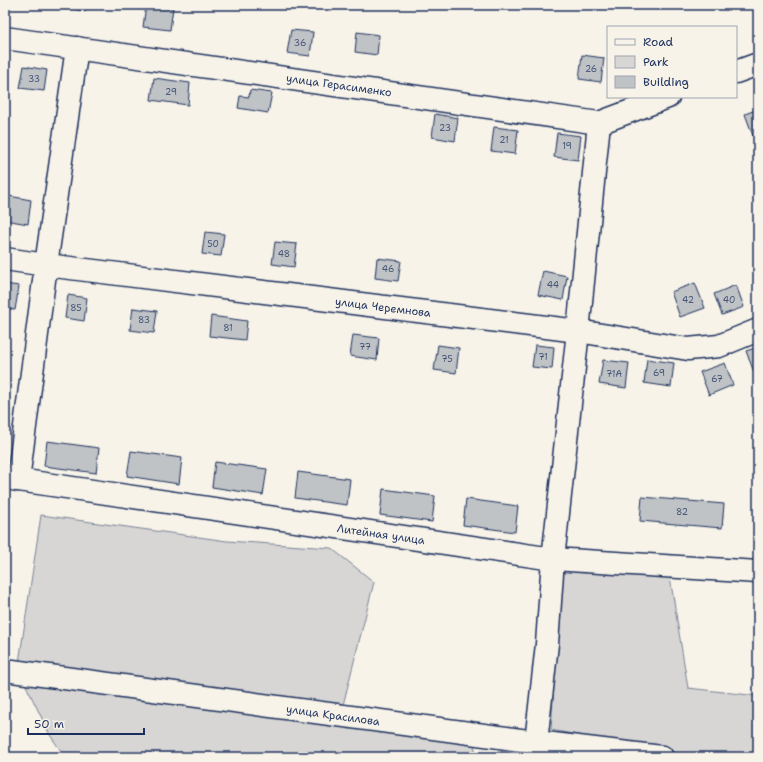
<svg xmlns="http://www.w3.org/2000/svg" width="763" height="762" viewBox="0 0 763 762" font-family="'Shantell Sans',sans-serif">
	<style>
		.green { fill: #d7d6d4; stroke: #798299 }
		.building { fill: #c0c3c5; stroke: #1b2f5e }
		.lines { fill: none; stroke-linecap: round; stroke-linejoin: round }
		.minor-casing { stroke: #1b2f5e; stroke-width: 25 }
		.minor { stroke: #f7f3e8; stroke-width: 22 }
		.labels { text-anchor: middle; stroke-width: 3; stroke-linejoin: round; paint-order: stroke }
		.number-label { font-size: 9px; fill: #445478 }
		.street-label { font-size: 11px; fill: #1b2f5e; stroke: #f7f3e8 }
	</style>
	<rect width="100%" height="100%" fill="#f7f3e8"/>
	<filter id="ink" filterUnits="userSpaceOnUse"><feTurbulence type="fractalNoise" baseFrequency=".025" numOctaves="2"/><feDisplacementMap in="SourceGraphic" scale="8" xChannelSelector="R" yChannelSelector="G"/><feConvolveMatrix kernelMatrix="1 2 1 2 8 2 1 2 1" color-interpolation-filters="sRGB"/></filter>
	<g filter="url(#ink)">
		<g class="green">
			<polygon points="41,515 227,541 331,548 374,582 343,705 471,734 477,757 65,757 50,735 18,669"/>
			<polygon points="562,568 669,571 688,688 758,696 758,757 697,757 551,730"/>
		</g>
		<g class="building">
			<polygon points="65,5 86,5 85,11 65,8"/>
			<polygon points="146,5 173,8 170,30 143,27"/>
			<polygon points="291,30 313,32 310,56 287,53"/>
			<polygon points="357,32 379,35 377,55 355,52"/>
			<polygon points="582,55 604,58 601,82 579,79"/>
			<polygon points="24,66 47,70 44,91 20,88"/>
			<polygon points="154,78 190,83 188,105 151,100"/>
			<polygon points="250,90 272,93 268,113 238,108 240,96 249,97"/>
			<polygon points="758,109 758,134 753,136 745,114"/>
			<polygon points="435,114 458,118 455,141 432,137"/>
			<polygon points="494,127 518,130 515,154 491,151"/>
			<polygon points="557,133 581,136 578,160 554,157"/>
			<polygon points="9,196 31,200 28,224 5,220"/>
			<polygon points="205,232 224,234 221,256 202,254"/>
			<polygon points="275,242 297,244 294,267 272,264"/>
			<polygon points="377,258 401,261 398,281 375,278"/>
			<polygon points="543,271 567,276 563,300 538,295"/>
			<polygon points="695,283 705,308 680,317 671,292"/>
			<polygon points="5,284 19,286 15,310 5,308"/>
			<polygon points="736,285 744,307 722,315 714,294"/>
			<polygon points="68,295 87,298 84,321 65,318"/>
			<polygon points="133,308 157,311 154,333 130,330"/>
			<polygon points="211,316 247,321 245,340 209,336"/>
			<polygon points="353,335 379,338 377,360 350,356"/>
			<polygon points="438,345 459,348 456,373 434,370"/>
			<polygon points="535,345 554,347 552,369 532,367"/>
			<polygon points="758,347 758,370 754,372 746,351"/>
			<polygon points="647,359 674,363 671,387 644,383"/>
			<polygon points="603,360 629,363 626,388 599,384"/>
			<polygon points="725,363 733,385 709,395 700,372"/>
			<polygon points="47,441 99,448 96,473 44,466"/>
			<polygon points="131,451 182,458 179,484 127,476"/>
			<polygon points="215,462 267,469 263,495 212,487"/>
			<polygon points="298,472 350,479 347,505 295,498"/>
			<polygon points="383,489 435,496 432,522 380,515"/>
			<polygon points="642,497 724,504 722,528 640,521"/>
			<polygon points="466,499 518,506 515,532 463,525"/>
		</g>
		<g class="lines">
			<defs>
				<g id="minor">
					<polyline points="5,38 599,123 668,97"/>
					<polyline points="736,72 758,64"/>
					<polyline points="5,259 46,265 578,331 688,349 719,346 758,330"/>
					<polyline points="5,478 553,559 758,572"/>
					<polyline points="18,480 46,265 77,48"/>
					<polyline points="5,670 536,742 662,757"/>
					<polyline points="536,742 547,644 553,559 578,331 599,123"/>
				</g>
			</defs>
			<use href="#minor" class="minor-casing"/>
			<use href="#minor" class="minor"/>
		</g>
	</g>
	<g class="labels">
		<g class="number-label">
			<text x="300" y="46">36</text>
			<text x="591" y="72">26</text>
			<text x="34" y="82">33</text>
			<text x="171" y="95">29</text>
			<text x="445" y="131">23</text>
			<text x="504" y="143">21</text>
			<text x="567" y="149">19</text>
			<text x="213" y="247">50</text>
			<text x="284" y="257">48</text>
			<text x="388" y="272">46</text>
			<text x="553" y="288">44</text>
			<text x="688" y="303">42</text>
			<text x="729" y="303">40</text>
			<text x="76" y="311">85</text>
			<text x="144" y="323">83</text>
			<text x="228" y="331">81</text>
			<text x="365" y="350">77</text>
			<text x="543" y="360">71</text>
			<text x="447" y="362">75</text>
			<text x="659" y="376">69</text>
			<text x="614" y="377">71А</text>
			<text x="717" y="382">67</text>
			<text x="682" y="515">82</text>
		</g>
		<g class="street-label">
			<text transform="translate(339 85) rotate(8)" y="4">улица Герасименко</text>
			<text transform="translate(383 307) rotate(7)" y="4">улица Черемнова</text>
			<text transform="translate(381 534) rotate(8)" y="4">Литейная улица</text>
			<text transform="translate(333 715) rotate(8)" y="4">улица Красилова</text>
		</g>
	</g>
	<rect width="763" height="762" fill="none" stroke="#f7f3e8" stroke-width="20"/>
	<rect x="10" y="10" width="743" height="742" fill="none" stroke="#1b2f5e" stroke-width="1.5" filter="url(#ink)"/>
	<rect x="607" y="26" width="130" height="72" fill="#f7f3e8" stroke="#9fa5b1"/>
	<rect x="615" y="39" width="20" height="6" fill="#f7f3e8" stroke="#9fa5b1"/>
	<text x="643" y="46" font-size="12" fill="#1b2f5e">Road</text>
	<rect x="615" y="56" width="20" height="12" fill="#d7d6d4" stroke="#9fa5b1"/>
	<text x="643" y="66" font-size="12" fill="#1b2f5e">Park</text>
	<rect x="615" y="76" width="20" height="12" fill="#c0c3c5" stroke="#9fa5b1"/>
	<text x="643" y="86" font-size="12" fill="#1b2f5e">Building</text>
	<path d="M28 728v6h116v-6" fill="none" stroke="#1b2f5e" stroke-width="2"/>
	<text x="34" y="728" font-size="12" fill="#1b2f5e" stroke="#f7f3e8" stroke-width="3" paint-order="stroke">50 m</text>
</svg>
